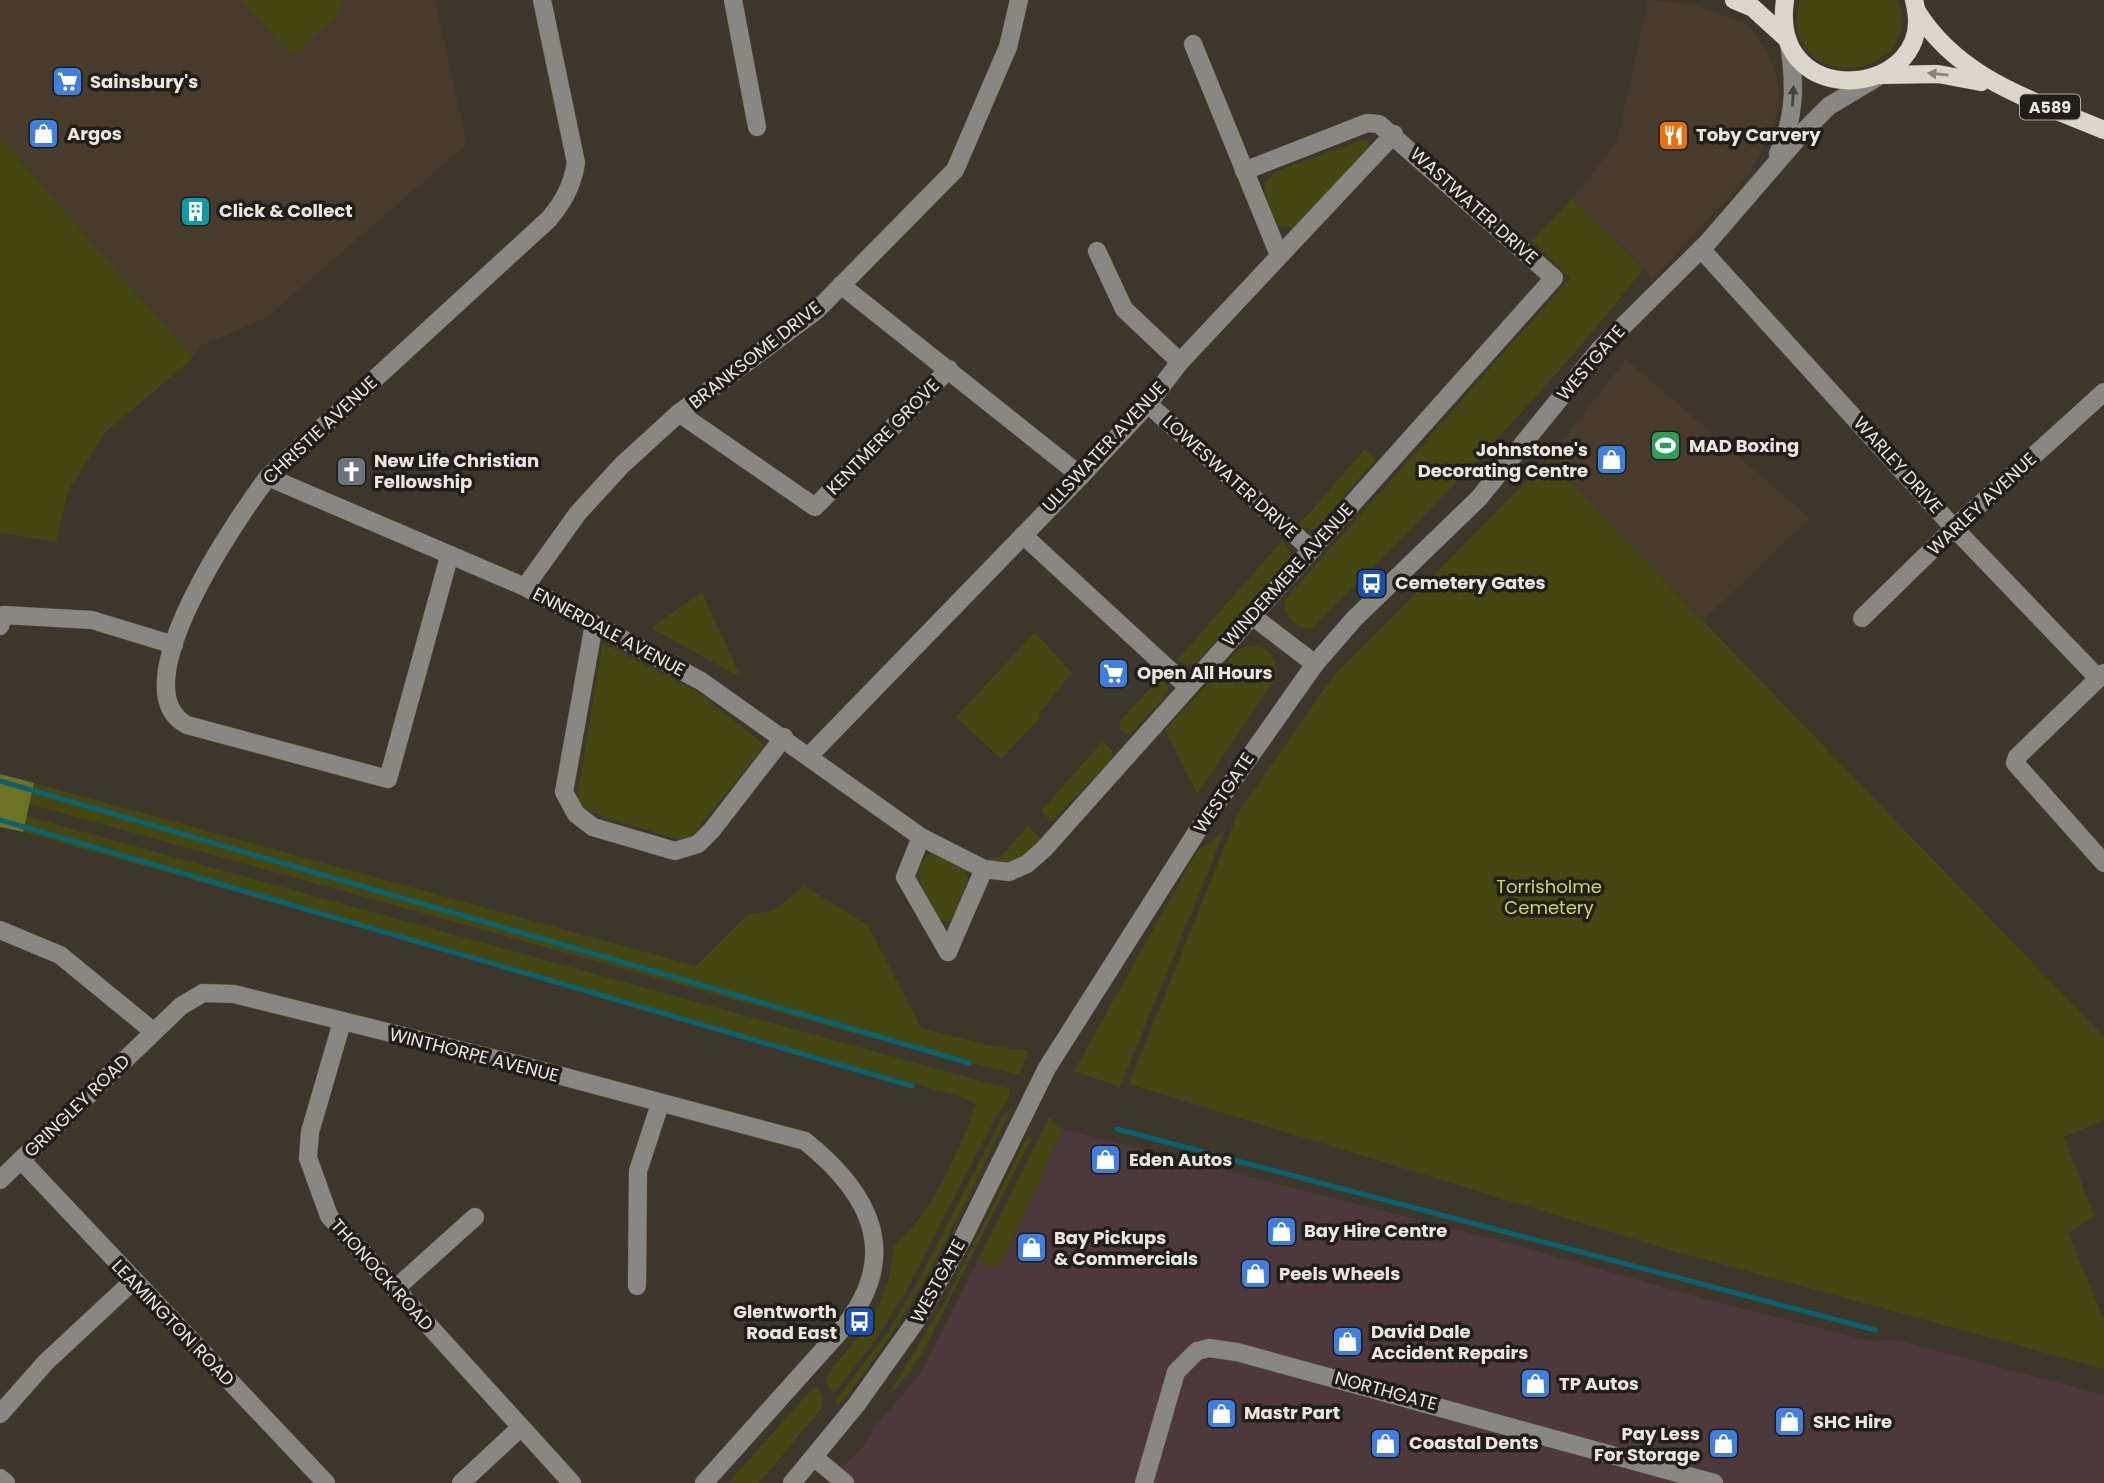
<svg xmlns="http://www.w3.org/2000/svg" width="2104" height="1483" viewBox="0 0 2104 1483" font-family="Poppins,sans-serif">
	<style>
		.built { fill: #473c2c }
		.industrial { fill: #4d383c }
		.green { fill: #444711 }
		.forest { fill: #6d7222 }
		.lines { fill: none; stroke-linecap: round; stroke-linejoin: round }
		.stream { stroke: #0a626e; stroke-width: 5 }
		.minor-casing { stroke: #585248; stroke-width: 19 }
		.major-casing { stroke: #585248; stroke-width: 19 }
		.minor { stroke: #898781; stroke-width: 18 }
		.major { stroke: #dbd8cb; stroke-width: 18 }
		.oneway { fill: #87847b }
		.oneway2 { fill: #45433d }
		.labels { text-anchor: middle; stroke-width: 7; stroke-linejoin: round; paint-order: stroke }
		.shield { fill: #211e19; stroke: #aeaaa4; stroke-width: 2 }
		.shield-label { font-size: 16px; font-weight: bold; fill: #ebe6df }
		.poi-label { font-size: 18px; font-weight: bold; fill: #ebe6df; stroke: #211e19; text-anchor: start }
		.street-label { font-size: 18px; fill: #ebe6df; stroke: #211e19 }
		.park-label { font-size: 18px; fill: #d2da52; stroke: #211e19 }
	</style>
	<rect width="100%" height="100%" fill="#3c362b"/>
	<g class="built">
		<polygon points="0,0 435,0 467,144 266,318 200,346 193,358 0,138"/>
		<polygon points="1648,0 1692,4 1750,25 1771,59 1778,81 1779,103 1773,127 1749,175 1653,278 1572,199 1617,142"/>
		<polygon points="1626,359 1810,518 1703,621 1548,460"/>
	</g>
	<polygon class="industrial" points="1063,1129 1505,1242 1705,1299 1870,1341 1897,1340 2104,1395 2104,1483 828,1483 863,1447 877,1424 920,1374 979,1259 995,1270 1008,1249"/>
	<g class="green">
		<polygon points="242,0 343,0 337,16 291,56"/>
		<path d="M1800,0H1898C1927,87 1773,93 1800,0Z"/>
		<polygon points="0,138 193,358 105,433 68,491 56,542 0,533"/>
		<polygon points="1366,139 1372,145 1293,228 1278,225 1268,207 1264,184 1277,171"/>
		<path d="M1572,199L1643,269C1543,398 1427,513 1312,629C1293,627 1286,619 1284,601L1570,278L1532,241Z"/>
		<polygon points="1365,449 1375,460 1315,530 1298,526"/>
		<polygon points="1548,460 2104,1037 2104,1120 2064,1137 2094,1216 2068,1233 2104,1320 2104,1369 1666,1249 1129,1084 1238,813 1334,675"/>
		<polygon points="1282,541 1291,552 1288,562 1196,663 1187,665 1177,660"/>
		<polygon points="702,592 741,678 651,628"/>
		<polygon points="1035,632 1072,673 1038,715 1040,718 1001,759 956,717"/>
		<polygon points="603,643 695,690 765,745 692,836 679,840 585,811 579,802 578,792"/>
		<path d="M1248,646C1269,645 1278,658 1276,678L1197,794L1165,730L1240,649Z"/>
		<polygon points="1162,681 1167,684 1169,692 1129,735 1119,729 1121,720 1156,682"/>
		<polygon points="1103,741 1112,751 1112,759 1051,822 1041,811"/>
		<polygon points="34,783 696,966 747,915 774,910 804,886 868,925 921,1028 984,1044 1028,1051 1019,1075 850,1032 29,804"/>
		<path d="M26,816L1010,1089L1008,1101L997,1115L905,1293L875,1341L835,1392L830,1391L826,1379L831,1370C863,1332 893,1298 893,1246C931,1217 960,1149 976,1104L961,1097L23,832Z"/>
		<path d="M1028,826L1042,840C1028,853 1008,871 988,859L1000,857Z"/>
		<polygon points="1225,830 1120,1087 1074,1071 1196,853"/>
		<path d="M935,851L965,869L968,879L954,920L947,922C934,920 919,887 919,873C919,862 926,856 935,851Z"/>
		<path d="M1013,1106C961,1210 913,1318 837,1407L836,1400L888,1332L916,1285L1003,1116Z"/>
		<polygon points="1049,1117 1063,1129 1008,1249 995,1270 979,1259"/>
		<polygon points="1028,1135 1032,1138 922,1353 906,1377 886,1398 943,1305"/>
		<polygon points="818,1387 823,1400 821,1409 765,1476 758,1483 728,1483 812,1389"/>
	</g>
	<polygon class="forest" points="0,774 34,783 23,832 0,827"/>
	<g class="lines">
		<g class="stream">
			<polyline points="0,781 969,1063"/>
			<polyline points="0,820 912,1086"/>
			<polyline points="1117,1129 1875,1330"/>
		</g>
		<defs>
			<g id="minor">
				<polyline points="733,0 757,127"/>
				<polyline points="1193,44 1279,255"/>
				<path d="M1778,154C1796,117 1795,83 1789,43"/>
				<polyline points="1701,249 1954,528 2098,678"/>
				<polyline points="1097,251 1124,309 1180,362"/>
				<polyline points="841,285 1081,476"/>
				<polyline points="1148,404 1312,550"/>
				<polyline points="679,413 815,507 949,369"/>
				<polyline points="268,477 525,587 701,681 921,837 984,869 1009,872 1027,864 1044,849 1554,278 1379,124 1367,123 1244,171"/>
				<polyline points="1023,535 1188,687"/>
				<path d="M449,557L388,779L187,725C118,689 238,517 268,477L549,219C564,201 572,186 576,163L542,0"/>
				<polyline points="525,587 578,513 622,465 679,413 817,310 955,170 1008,47 1019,0"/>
				<polyline points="1251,615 1315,664"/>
				<polyline points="1862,618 1954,528 2104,392"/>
				<polyline points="594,624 564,792 576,814 593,827 675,851 698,844 712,830 784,737"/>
				<polyline points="0,626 4,615 92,620 174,645"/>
				<polyline points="2104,673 2017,757 2015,763 2104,863"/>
				<polyline points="809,756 1081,476 1148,404 1180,362 1394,134"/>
				<polyline points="921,837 905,877 948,952"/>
				<polyline points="0,930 60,955 154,1032"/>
				<polyline points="948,952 984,869"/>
				<polyline points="342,1022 310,1132 308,1158 329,1216 572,1483"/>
				<polyline points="21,1160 326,1483"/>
				<path d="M0,1180L181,1006L203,993L234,994L524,1066L805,1141C871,1194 902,1255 843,1328L704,1483"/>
				<polyline points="637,1286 638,1171 660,1104"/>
				<polyline points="395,1289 475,1217"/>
				<polyline points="0,1414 46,1362 133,1281"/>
				<polyline points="815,1458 845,1483"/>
				<polyline points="0,1478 6,1483"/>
				<polyline points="461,1483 520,1428"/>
				<polyline points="792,1483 857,1404 916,1321 964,1236 1047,1068 1198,830 1315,664 1354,619 1479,498 1600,349 1709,241 1804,131 1829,106 1876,78"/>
				<polyline points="1144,1483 1176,1372 1197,1351 1209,1348 1237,1352 1714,1483"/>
			</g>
			<g id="major">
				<polyline points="1734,0 1753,8 1787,39"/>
				<path d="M1785,0C1768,116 1942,98 1914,0"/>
				<path d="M1916,10C1959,80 2033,100 2104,130"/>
				<polyline points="1880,75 1938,74 1981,82"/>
			</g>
		</defs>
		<use href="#minor" class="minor-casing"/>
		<use href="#major" class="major-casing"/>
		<use href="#minor" class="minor"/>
		<use href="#major" class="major"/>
	</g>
	<defs><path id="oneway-solid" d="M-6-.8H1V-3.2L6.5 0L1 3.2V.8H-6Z" transform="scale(1.75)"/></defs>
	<use class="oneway" href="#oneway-solid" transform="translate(1938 74) rotate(-174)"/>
	<use class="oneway2" href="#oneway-solid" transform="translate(1793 96) rotate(-87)"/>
	<defs>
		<symbol id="supermarket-square" viewBox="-11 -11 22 22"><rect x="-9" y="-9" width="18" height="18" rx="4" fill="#3f7fe0" stroke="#211e19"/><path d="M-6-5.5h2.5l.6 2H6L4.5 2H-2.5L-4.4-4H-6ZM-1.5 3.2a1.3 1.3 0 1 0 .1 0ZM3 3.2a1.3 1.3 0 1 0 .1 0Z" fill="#fff"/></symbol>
		<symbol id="shop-square" viewBox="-11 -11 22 22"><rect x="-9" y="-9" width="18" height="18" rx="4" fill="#3f7fe0" stroke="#211e19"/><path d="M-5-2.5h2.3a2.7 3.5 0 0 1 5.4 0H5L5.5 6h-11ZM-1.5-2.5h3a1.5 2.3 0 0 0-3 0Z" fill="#fff"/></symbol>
		<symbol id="restaurant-square" viewBox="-11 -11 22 22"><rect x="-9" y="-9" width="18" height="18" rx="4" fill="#e8710a" stroke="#211e19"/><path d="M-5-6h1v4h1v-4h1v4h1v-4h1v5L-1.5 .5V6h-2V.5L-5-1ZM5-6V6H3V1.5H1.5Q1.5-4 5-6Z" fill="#fff"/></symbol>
		<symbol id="building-square" viewBox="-11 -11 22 22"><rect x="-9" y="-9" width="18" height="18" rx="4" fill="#0f9aa8" stroke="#211e19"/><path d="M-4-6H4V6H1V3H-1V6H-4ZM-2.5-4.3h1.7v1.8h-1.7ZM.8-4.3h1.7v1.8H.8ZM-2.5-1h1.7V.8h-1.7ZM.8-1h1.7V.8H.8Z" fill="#fff"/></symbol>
		<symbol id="stadium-square" viewBox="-11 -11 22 22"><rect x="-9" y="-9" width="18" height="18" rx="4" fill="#2e9e5b" stroke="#211e19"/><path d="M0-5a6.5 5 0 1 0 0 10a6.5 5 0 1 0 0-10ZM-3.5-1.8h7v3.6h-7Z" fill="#fff"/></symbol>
		<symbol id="church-square" viewBox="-11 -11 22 22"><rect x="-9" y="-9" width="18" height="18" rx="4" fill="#6b7280" stroke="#211e19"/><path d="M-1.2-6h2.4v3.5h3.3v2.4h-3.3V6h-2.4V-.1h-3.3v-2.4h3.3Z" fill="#fff"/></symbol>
		<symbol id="bus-square" viewBox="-11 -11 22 22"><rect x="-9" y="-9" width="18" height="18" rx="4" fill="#1a4fb4" stroke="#211e19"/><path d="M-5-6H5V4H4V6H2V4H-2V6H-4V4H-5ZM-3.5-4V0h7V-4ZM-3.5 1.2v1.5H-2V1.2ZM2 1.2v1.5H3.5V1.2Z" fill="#fff"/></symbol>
	</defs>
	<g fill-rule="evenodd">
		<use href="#supermarket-square" x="50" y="64" width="35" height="35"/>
		<use href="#shop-square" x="26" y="116" width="35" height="35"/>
		<use href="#restaurant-square" x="1656" y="118" width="35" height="35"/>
		<use href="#building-square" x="178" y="194" width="35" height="35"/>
		<use href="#stadium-square" x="1648" y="428" width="35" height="35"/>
		<use href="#shop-square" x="1594" y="442" width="35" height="35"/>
		<use href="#church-square" x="334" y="454" width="35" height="35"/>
		<use href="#bus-square" x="1354" y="566" width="35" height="35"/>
		<use href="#supermarket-square" x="1096" y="656" width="35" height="35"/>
		<use href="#shop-square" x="1088" y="1142" width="35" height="35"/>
		<use href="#shop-square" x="1264" y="1214" width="35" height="35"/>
		<use href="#shop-square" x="1014" y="1230" width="35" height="35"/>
		<use href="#shop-square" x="1238" y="1256" width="35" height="35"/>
		<use href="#bus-square" x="842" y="1304" width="35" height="35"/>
		<use href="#shop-square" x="1330" y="1324" width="35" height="35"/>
		<use href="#shop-square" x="1518" y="1366" width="35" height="35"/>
		<use href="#shop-square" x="1204" y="1396" width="35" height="35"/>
		<use href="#shop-square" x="1772" y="1404" width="35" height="35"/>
		<use href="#shop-square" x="1368" y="1426" width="35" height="35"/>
		<use href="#shop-square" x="1706" y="1426" width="35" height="35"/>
	</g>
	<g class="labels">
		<rect class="shield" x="2020" y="94.5" width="60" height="25" rx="5"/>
		<g class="shield-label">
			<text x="2050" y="113">A589</text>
		</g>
		<g class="poi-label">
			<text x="90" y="88">Sainsbury's</text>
			<text x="67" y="140">Argos</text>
			<text x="1696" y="141">Toby Carvery</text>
			<text x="219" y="217">Click &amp; Collect</text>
			<text x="1689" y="452">MAD Boxing</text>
			<text x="1588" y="456" text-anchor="end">Johnstone's<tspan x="1588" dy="21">Decorating Centre</tspan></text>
			<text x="374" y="467">New Life Christian<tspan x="374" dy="21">Fellowship</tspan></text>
			<text x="1395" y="589">Cemetery Gates</text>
			<text x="1137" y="679">Open All Hours</text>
			<text x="1129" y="1166">Eden Autos</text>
			<text x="1304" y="1237">Bay Hire Centre</text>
			<text x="1054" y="1244">Bay Pickups<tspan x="1054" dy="21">&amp; Commercials</tspan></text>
			<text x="1279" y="1280">Peels Wheels</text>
			<text x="837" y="1318" text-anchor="end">Glentworth<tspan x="837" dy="21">Road East</tspan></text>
			<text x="1371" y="1338">David Dale<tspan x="1371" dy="21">Accident Repairs</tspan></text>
			<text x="1559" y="1390">TP Autos</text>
			<text x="1244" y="1419">Mastr Part</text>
			<text x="1813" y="1428">SHC Hire</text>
			<text x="1700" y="1440" text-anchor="end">Pay Less<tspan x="1700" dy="21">For Storage</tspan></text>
			<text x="1409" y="1449">Coastal Dents</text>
		</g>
		<g class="street-label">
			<text transform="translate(1474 206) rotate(42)" y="6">WASTWATER DRIVE</text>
			<text transform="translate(755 355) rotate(-38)" y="6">BRANKSOME DRIVE</text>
			<text transform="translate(1591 363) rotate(-49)" y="6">WESTGATE</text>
			<text transform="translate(320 430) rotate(-43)" y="6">CHRISTIE AVENUE</text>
			<text transform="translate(883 437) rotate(-46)" y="6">KENTMERE GROVE</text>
			<text transform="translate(1104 447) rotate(-47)" y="6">ULLSWATER AVENUE</text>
			<text transform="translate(1898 465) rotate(48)" y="6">WARLEY DRIVE</text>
			<text transform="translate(1230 477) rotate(42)" y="6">LOWESWATER DRIVE</text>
			<text transform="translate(1982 504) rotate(-43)" y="6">WARLEY AVENUE</text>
			<text transform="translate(1288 575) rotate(-48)" y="6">WINDERMERE AVENUE</text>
			<text transform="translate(609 632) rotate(28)" y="6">ENNERDALE AVENUE</text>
			<text transform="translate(1224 793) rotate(-56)" y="6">WESTGATE</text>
			<text transform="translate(474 1055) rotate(14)" y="6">WINTHORPE AVENUE</text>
			<text transform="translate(77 1106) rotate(-44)" y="6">GRINGLEY ROAD</text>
			<text transform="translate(382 1275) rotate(48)" y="6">THONOCK ROAD</text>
			<text transform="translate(938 1281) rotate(-61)" y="6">WESTGATE</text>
			<text transform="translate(173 1323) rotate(46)" y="6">LEAMINGTON ROAD</text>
			<text transform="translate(1386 1391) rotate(15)" y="6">NORTHGATE</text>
		</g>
		<g class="park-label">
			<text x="1549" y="893">Torrisholme<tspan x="1549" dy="21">Cemetery</tspan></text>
		</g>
	</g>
</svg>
